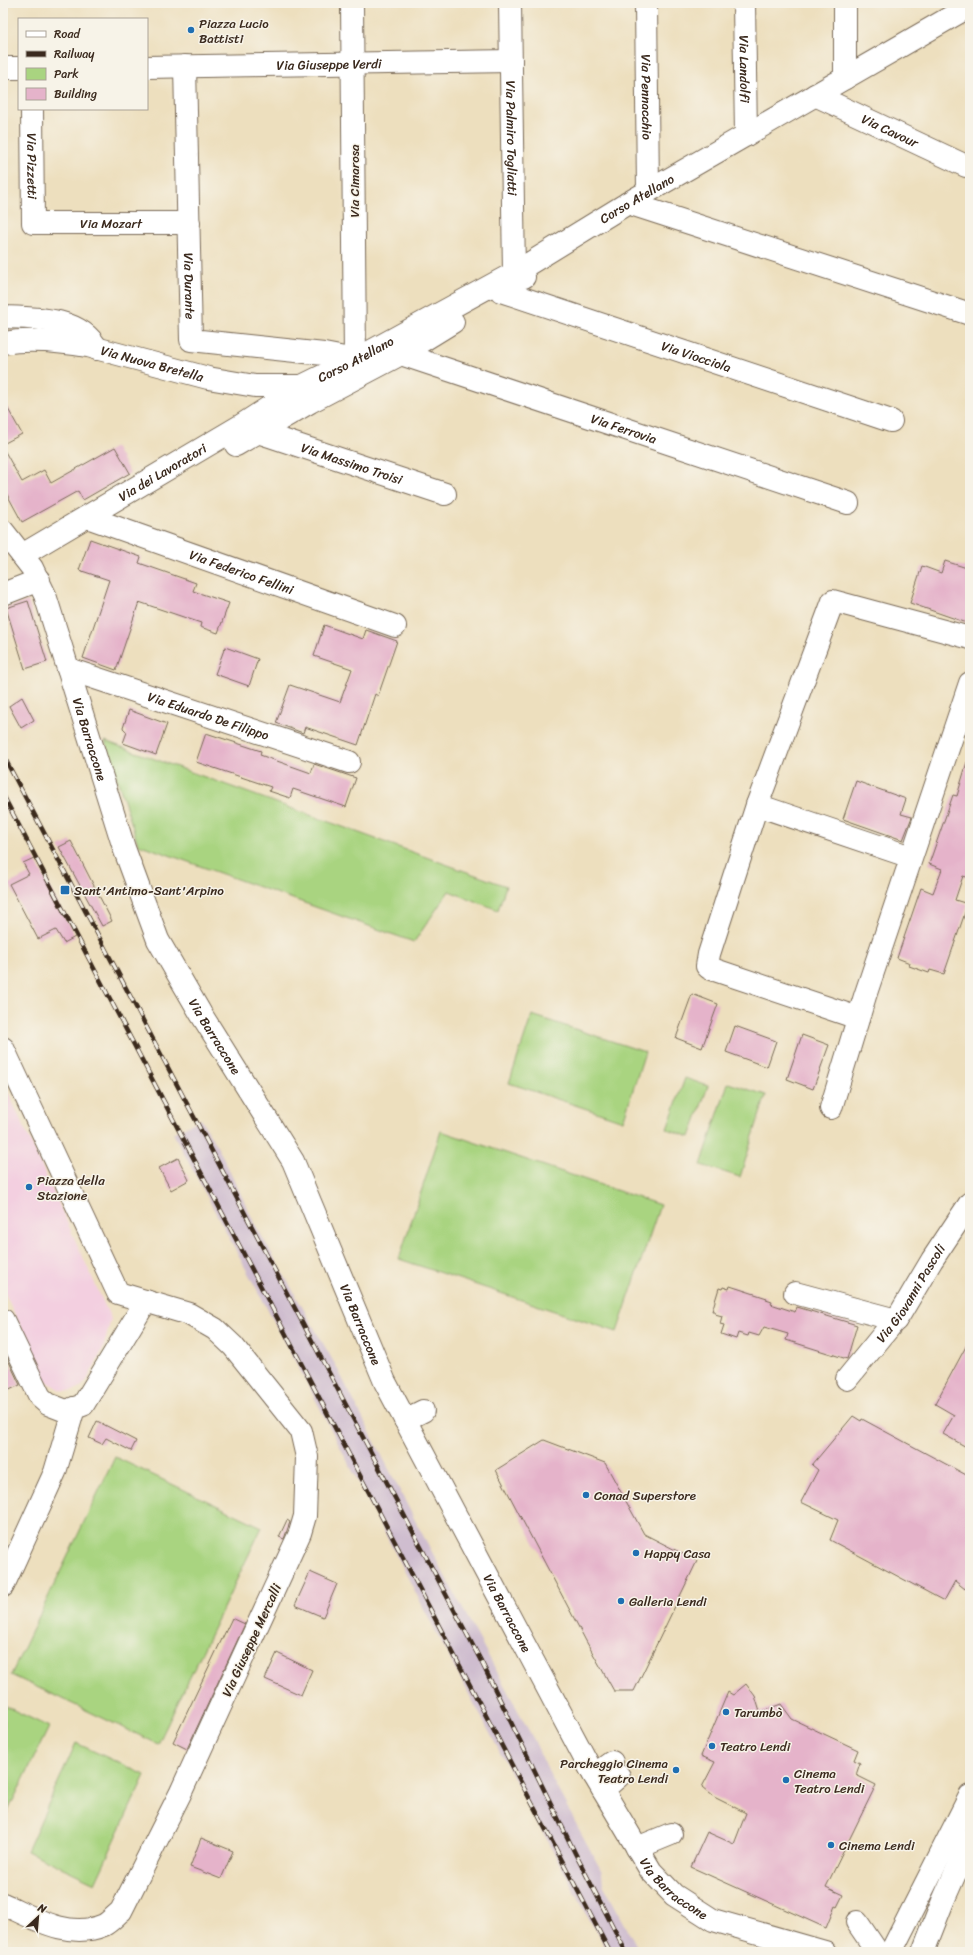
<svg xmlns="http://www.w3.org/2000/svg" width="973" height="1955" viewBox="0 0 973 1955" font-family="Sriracha,sans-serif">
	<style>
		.built { fill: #f3cfe0 }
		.railway { fill: #cfbdcf }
		.green { fill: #a9d480; stroke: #727f4f }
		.building { fill: #e5b3ca }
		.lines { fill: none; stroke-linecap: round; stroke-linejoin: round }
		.minor-casing { stroke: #796956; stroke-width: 24 }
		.minor { stroke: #fff; stroke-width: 22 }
		.rail-casing { stroke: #3b2a1e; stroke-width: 4.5 }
		.rail { stroke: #f7f3e8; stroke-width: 3; stroke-dasharray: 9; stroke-linecap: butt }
		.poi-dot { fill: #1f6fb2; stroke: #f7f3e8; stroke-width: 1.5 }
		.labels { text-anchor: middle; stroke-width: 3; stroke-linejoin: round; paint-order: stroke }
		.poi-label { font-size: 13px; fill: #3b2a1e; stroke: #f7f3e8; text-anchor: start }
		.street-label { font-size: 13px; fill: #3b2a1e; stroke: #f7f3e8 }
	</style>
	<rect width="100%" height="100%" fill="#f7f3e8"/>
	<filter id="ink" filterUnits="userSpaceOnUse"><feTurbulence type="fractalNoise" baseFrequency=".025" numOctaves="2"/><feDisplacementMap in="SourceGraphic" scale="8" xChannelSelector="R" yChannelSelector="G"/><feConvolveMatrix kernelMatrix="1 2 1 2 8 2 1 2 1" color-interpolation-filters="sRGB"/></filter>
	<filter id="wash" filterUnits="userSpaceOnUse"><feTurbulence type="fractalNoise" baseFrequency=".012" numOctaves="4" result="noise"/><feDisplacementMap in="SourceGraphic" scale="16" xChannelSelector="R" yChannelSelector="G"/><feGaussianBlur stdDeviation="0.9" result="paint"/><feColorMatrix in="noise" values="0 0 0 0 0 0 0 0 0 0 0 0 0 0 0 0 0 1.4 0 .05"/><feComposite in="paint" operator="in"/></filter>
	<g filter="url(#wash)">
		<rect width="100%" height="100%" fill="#eddfbe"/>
		<polygon class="built" points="3,1081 111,1319 103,1349 87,1380 80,1388 69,1391 60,1390 45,1380 3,1289"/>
		<polygon class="railway" points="201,1119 223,1157 256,1226 336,1366 419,1528 534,1740 551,1777 602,1872 603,1884 640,1952 607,1952 448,1655 308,1385 173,1133"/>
		<g class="green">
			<polygon points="105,741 506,886 498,910 449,891 414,942 138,844"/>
			<polygon points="532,1015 645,1052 623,1121 509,1083"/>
			<polygon points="685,1078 708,1086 690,1137 667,1129"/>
			<polygon points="728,1083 766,1095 740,1177 701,1165"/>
			<polygon points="441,1131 660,1205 617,1332 399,1259"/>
			<polygon points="115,1457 262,1527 158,1744 11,1675"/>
			<polygon points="3,1705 49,1727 5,1817 3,1816"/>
			<polygon points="76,1743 145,1775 95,1883 27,1851"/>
		</g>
		<g id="blocks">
			<g class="building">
				<polygon points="3,400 22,434 3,444"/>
				<polygon points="115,447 130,473 83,500 78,491 22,522 3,487 3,448 22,482 44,470 51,483"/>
				<polygon points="90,539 141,557 139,563 196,583 193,591 229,603 218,633 200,627 201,623 139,602 116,670 83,658 109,580 79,570"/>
				<polygon points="945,561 970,569 970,624 910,603 922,566 941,573"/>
				<polygon points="28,601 47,662 25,669 6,608"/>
				<polygon points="324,625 363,639 366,630 397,641 378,696 375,694 358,745 305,727 303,733 276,723 290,685 340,702 352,669 314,656"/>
				<polygon points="225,647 258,659 249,686 215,674"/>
				<polygon points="22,697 34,720 21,728 9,706"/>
				<polygon points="129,710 167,724 156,755 123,743 127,732 123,728"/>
				<polygon points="206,733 261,751 260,755 311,773 314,764 356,778 346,807 293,789 290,798 269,791 271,787 196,762"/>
				<polygon points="967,762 970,762 970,878 963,876 955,900 968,904 944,974 930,970 929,973 909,966 910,963 897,958 921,888 933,893 942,869 929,864 953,795 957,796"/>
				<polygon points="856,781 906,799 901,814 912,817 903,840 843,819"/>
				<polygon points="71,841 112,921 102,926 59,847"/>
				<polygon points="34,858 75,937 64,943 56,930 38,939 9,884 29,874 23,863"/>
				<polygon points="692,994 718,1004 702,1048 676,1038"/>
				<polygon points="735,1026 776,1041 767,1067 726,1052"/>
				<polygon points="802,1035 829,1045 813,1089 787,1079"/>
				<polygon points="178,1158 189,1180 171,1190 159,1168"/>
				<polygon points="730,1286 767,1298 766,1300 772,1302 771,1304 795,1312 797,1307 857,1325 847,1359 786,1340 788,1334 764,1327 759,1336 749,1333 748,1336 738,1333 736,1339 721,1334 724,1325 720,1324 722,1316 715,1314 715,1311 712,1311 719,1288 722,1289 723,1287 729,1289"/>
				<polygon points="970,1339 970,1449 943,1434 954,1415 935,1404"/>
				<polygon points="3,1349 20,1385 3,1393"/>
				<polygon points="853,1416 861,1421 862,1419 970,1477 970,1580 965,1589 955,1581 944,1601 830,1540 838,1520 801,1502 818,1470 812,1465"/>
				<polygon points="97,1421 136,1441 131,1451 106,1438 102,1444 89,1438"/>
				<polygon points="544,1440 605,1463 644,1534 697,1561 634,1691 614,1691 586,1641 496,1470"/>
				<polygon points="287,1520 290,1522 284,1539 279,1537"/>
				<polygon points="310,1572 337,1584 323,1617 295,1605"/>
				<polygon points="232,1618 245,1624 187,1749 173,1742"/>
				<polygon points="277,1653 312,1670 301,1695 265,1679"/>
				<polygon points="746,1684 755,1696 760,1712 781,1704 792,1719 858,1750 854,1760 860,1763 856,1775 876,1785 826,1887 843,1895 837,1907 835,1906 826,1928 691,1867 707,1832 734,1844 746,1813 714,1797 702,1787 715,1762 701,1756 728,1692 733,1695"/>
				<polygon points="201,1838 233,1851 221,1879 190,1867"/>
			</g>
		</g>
	</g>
	<g filter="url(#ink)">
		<use href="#blocks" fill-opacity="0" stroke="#796956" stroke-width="1"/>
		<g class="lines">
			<defs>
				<g id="minor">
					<path id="s1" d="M510,3L514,273L524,277"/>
					<path id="s2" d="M646,3L648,191"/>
					<path id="s3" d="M744,3L746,135"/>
					<polyline points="845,3 845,78"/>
					<path id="s4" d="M185,66L191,340L324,354L355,360L352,3"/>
					<path id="s5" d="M147,67L511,61"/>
					<polyline points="3,68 19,68"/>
					<path id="s6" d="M815,95L966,166"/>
					<path id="s7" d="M32,109L33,223H189"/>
					<polyline points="628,203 970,314"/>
					<path id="s8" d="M501,291L891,421"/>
					<path d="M3,317C34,318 81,317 97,349"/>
					<path id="s9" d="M3,343C31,338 60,342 88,346L208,378L255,386H302"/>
					<path id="s10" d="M401,354L848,503"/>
					<path id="s11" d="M258,432L445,494"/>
					<polyline points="236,445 310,402 401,354 453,322"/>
					<path id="s12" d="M87,517L395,626"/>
					<path id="s13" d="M3,531L32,568L45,595L124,848L158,940L201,1014L293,1161L385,1382L591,1770L651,1871L674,1895L713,1920L825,1952"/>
					<path id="s14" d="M22,555L240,426L302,386L355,360L514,273L628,203L970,6"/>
					<polyline points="3,594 39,580"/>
					<path id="s15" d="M68,669L349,762"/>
					<polyline points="757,805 911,857"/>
					<polyline points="858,1018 709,968 707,966 709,954 757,805 833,601 970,638"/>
					<path d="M3,1048L118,1293L189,1314L215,1329L233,1346L301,1431L307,1457L305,1516L300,1533L180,1794L121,1911C116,1915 110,1922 104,1925C69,1940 34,1918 3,1904"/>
					<polyline points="831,1108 865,996 970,683"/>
					<polyline points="795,1293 896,1320"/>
					<polyline points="3,1320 40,1397 48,1404 66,1411 83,1405 146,1301"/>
					<path id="s16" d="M847,1379L900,1314L932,1260L970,1203"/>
					<polyline points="405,1420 423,1411"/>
					<polyline points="3,1586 55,1472 74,1408"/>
					<polyline points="594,1775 612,1762"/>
					<polyline points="603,1790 619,1776"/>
					<polyline points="637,1848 671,1834"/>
					<polyline points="857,1922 874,1947 873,1952"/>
					<polyline points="891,1952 970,1796"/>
					<polyline points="923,1952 943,1901 970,1840"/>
				</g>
			</defs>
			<use href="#minor" class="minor-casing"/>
			<use href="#minor" class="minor"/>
			<defs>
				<g id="rail">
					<polyline points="3,755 480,1659 575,1853 626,1952"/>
					<polyline points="3,795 610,1952"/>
				</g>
			</defs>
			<use href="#rail" class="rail-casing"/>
			<use href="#rail" class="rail"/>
		</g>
	</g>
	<g class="poi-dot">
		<circle cx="191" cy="30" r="4"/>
		<rect x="60" y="885" width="10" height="10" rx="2"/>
		<circle cx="29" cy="1187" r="4"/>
		<circle cx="586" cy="1495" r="4"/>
		<circle cx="636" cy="1553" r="4"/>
		<circle cx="621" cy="1601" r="4"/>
		<circle cx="726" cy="1712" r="4"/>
		<circle cx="712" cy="1746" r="4"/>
		<circle cx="676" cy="1770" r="4"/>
		<circle cx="786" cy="1780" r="4"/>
		<circle cx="831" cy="1845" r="4"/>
	</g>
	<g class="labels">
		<g class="poi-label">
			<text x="199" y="28">Piazza Lucio<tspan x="199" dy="15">Battisti</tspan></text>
			<text x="74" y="895">Sant'Antimo-Sant'Arpino</text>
			<text x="37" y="1185">Piazza della<tspan x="37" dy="15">Stazione</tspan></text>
			<text x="594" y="1500">Conad Superstore</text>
			<text x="644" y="1558">Happy Casa</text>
			<text x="629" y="1606">Galleria Lendi</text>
			<text x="734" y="1717">Tarumbò</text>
			<text x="720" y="1751">Teatro Lendi</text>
			<text x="668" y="1768" text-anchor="end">Parcheggio Cinema<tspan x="668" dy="15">Teatro Lendi</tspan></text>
			<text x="794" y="1778">Cinema<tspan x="794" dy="15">Teatro Lendi</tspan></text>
			<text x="839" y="1850">Cinema Lendi</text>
		</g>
		<g class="street-label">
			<text dy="5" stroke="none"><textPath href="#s5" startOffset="182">Via Giuseppe Verdi</textPath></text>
			<text dy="5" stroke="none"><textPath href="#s3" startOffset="66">Via Landolfi</textPath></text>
			<text dy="5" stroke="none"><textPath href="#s2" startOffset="94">Via Pennacchio</textPath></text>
			<text dy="5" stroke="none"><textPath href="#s6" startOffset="83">Via Cavour</textPath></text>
			<text dy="5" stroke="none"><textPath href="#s1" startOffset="135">Via Palmiro Togliatti</textPath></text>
			<text dy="5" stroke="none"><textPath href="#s7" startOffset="57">Via Pizzetti</textPath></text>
			<text transform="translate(354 181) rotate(-90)" y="5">Via Cimarosa</text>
			<text dy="5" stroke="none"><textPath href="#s14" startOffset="711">Corso Atellano</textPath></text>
			<text dy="5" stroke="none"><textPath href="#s7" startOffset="192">Via Mozart</textPath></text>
			<text dy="5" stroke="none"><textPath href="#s4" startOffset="220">Via Durante</textPath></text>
			<text dy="5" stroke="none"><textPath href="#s8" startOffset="206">Via Viocciola</textPath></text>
			<text dy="5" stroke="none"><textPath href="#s14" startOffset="387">Corso Atellano</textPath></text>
			<text dy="5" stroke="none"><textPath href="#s9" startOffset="152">Via Nuova Bretella</textPath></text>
			<text dy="5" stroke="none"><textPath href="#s10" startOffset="235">Via Ferrovia</textPath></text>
			<text dy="5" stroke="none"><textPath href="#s11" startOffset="99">Via Massimo Troisi</textPath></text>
			<text dy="5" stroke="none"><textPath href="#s14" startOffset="163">Via dei Lavoratori</textPath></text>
			<text dy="5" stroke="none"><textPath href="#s12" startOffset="164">Via Federico Fellini</textPath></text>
			<text dy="5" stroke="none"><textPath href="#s15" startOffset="148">Via Eduardo De Filippo</textPath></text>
			<text dy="5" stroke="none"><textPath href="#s13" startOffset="228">Via Barraccone</textPath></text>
			<text dy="5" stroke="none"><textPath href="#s13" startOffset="552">Via Barraccone</textPath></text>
			<text dy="5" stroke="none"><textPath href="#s16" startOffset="107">Via Giovanni Pascoli</textPath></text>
			<text dy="5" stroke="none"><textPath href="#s13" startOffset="876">Via Barraccone</textPath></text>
			<text dy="5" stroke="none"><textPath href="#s13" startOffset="1200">Via Barraccone</textPath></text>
			<text transform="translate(251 1640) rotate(-65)" y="5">Via Giuseppe Mercalli</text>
			<text dy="5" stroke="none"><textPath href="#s13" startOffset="1524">Via Barraccone</textPath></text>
		</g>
	</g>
	<rect width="973" height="1955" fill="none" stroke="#f7f3e8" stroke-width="16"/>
	<rect x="18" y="18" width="130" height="92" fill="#f7f3e8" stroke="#aca397"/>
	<rect x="26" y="31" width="20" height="6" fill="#ffffff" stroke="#aca397"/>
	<text x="54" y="38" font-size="12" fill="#3b2a1e">Road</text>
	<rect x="26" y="51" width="20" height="6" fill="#3b2a1e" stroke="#aca397"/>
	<text x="54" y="58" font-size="12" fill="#3b2a1e">Railway</text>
	<rect x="26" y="68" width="20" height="12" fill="#a9d480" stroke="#aca397"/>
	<text x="54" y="78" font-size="12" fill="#3b2a1e">Park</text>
	<rect x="26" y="88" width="20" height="12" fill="#e5b3ca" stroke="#aca397"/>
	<text x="54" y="98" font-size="12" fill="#3b2a1e">Building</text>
	<g transform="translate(38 1917) rotate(26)" stroke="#f7f3e8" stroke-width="3" paint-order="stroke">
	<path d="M0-3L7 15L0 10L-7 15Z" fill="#3b2a1e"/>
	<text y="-6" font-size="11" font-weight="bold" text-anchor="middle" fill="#3b2a1e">N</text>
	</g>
</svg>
